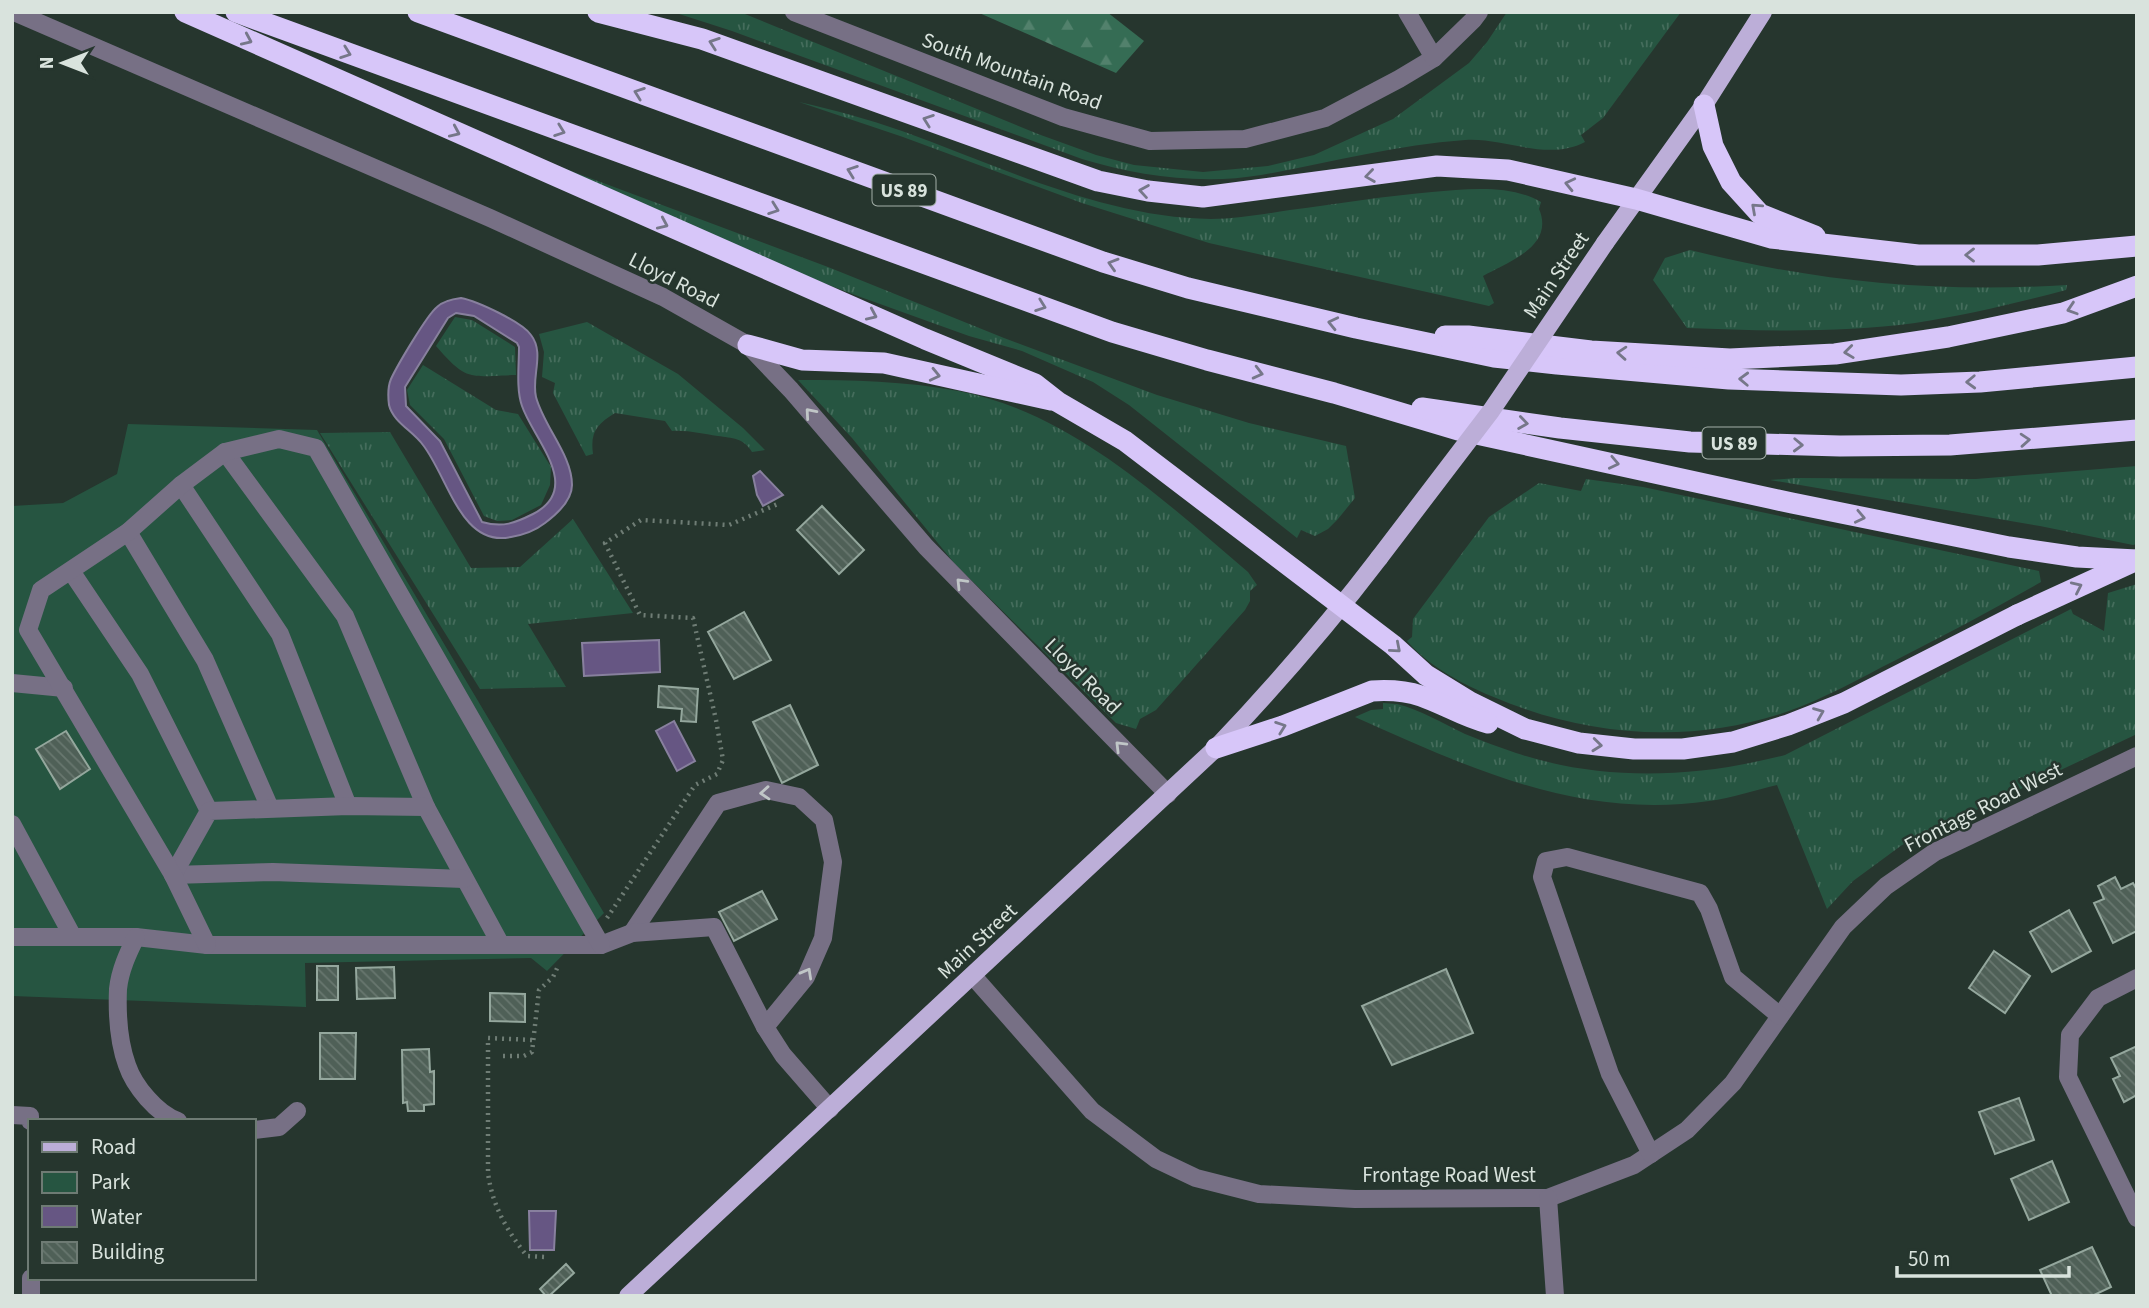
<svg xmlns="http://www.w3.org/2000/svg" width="2149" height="1308" viewBox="0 0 2149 1308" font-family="'Source Sans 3',sans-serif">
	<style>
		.grass { fill: url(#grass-tufts) }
		.forest { fill: url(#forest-firs) }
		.park { fill: #265541 }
		.water { fill: #665683; stroke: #88809e; stroke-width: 2; fill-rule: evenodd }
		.building { fill: url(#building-back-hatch); stroke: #94a79d; stroke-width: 2 }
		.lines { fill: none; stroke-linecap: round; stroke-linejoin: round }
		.path { stroke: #6f7d75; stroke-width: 4.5; stroke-dasharray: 2 5; stroke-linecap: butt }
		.minor { stroke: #777085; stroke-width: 18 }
		.major { stroke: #bcaed8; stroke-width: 18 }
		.highway { stroke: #d7c6f9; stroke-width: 21 }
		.major-bridge { stroke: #bcaed8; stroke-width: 18 }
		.highway-bridge { stroke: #d7c6f9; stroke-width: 21 }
		.oneway { stroke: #767789 }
		.oneway2 { stroke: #c0c6c7 }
		.labels { text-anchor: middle; stroke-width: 5; stroke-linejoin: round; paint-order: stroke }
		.shield { fill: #26362e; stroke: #a3afa8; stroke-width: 2 }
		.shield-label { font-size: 19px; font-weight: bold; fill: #d9e3dd }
		.street-label { font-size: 21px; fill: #d9e3dd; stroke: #26362e }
	</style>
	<defs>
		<pattern id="grass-tufts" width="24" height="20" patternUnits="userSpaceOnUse" patternTransform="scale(1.75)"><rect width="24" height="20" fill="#265541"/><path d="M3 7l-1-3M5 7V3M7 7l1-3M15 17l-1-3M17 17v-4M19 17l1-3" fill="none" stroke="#456d5c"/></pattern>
		<pattern id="forest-firs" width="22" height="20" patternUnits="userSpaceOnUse" patternTransform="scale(1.75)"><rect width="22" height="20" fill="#356c54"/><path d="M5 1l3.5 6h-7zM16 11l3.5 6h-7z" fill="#52816c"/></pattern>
		<pattern id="building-back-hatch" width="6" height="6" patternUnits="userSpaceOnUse" patternTransform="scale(1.75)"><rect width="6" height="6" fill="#4f6057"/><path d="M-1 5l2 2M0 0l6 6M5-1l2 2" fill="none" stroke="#68776f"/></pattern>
	</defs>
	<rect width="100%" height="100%" fill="#26362e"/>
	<g class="grass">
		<path d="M673,12H740L1038,134L1096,155L1134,165L1203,172L1268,166L1314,155L1393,119L1469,63L1487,42L1507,12H1681L1603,118L1581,135L1585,142C1547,162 1504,137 1465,140C1395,145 1329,163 1261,175C1202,185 1138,176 1082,159L732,31Z"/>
		<path d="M799,102C834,110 868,119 902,131C999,166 1105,218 1211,219C1237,219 1264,214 1290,210C1337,204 1385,196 1432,192C1467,189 1510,184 1541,202L1539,209C1555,246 1508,262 1483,276L1494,303L1489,306L1209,243L1082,203L903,137Z"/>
		<polygon points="555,165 828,267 1004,338 1157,395 1249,423 1346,446 1355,498 1338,519 1328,529 1315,536 1301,530 1297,538 1129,405 1093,382 1022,351 969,336 855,295 745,253"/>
		<path d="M1690,250C1817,282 1936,293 2067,285L2066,290C2017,303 1967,315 1915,323C1840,333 1763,331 1687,328L1653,280L1665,258Z"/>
		<path d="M455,317L472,320L515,347L516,375C470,376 468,383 436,346Z"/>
		<path d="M587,322L678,374L743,428L765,450L752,452C744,438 732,438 718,436C702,434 689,430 672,431L665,421L615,413C597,424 590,432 593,454L586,456L553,393L555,383L542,377L544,352L539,334Z"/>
		<polygon points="423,365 496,410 518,414 551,467 550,485 541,505 512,520 497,521 484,516 444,439 410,405 407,390"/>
		<path d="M798,380C851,380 906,381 958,391C1071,412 1163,500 1248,572L1257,585L1250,591V601L1245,610L1156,710L1140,719L1136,729L1116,723L955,564L852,438Z"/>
		<polygon points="390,432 471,568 520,567 573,519 633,613 528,624 566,687 480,689 320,433"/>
		<polygon points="2137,466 2137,544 2133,545 2040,526 1770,480 1796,478 1976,479"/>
		<path d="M1586,479L1643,487L2039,571L2041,582C1993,610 1945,635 1896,660C1860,678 1824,699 1786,712C1701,741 1609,738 1525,709C1485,695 1435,674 1407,641L1412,637L1413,619L1489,517L1539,483L1581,491Z"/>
		<path d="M2137,584V734L1902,845L1853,881L1827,909L1777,785C1755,790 1732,798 1709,801C1580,820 1469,768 1355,717L1371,710L1383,709V703L1397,704C1421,710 1442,723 1465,734C1482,741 1499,747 1516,753C1603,782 1697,778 1785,755L2071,609L2073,614L2104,631L2108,593Z"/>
	</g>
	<polygon class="forest" points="977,12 1107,12 1144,41 1116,73"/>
	<polygon class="park" points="128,424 317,430 604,913 547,971 531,958 305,963 306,1007 12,996 12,506 63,503 117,474"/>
	<g class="water">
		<path d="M461,298C477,301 522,322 531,335C545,353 531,377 536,397C544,427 572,455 572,485C572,500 557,514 545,523C536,530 523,535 511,537C461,548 448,477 423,445C413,431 393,422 389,405C388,397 388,386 391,379C397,366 427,315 437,307C443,301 453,299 461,298ZM456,313L474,316L517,343L519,347C519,366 516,389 522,406C533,439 584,488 533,514C515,523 503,528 482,522L440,441L406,406L405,387L448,318Z"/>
		<polygon points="760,471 783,495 763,506 757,495 753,476"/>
		<polygon points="659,640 660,672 584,676 582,643"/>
		<polygon points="674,721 695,761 677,771 656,731"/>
		<polygon points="529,1211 556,1211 554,1250 530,1250"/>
	</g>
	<g class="building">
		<polygon points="822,506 864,550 839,574 797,530"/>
		<polygon points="744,612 771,660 734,679 708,632"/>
		<polygon points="659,686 698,689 696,722 681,721 682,709 658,707"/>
		<polygon points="790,705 818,765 782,783 753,722"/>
		<polygon points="66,731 90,769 60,789 36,749"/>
		<polygon points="2115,877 2121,889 2133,883 2137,890 2137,931 2113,943 2094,903 2104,899 2098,886"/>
		<polygon points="762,891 777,919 734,941 719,912"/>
		<polygon points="2069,910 2091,951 2052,972 2030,932"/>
		<polygon points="1994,951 2030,976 2005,1013 1969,988"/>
		<rect x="317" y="966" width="21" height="34"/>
		<polygon points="394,967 395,998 357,999 356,968"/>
		<polygon points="1446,969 1473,1033 1392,1065 1362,1006"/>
		<polygon points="490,993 525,994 525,1022 490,1021"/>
		<polygon points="320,1033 356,1033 355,1079 320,1079"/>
		<polygon points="2137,1046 2137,1095 2124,1102 2113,1079 2120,1076 2111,1058"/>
		<polygon points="429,1049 430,1072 434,1071 434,1104 424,1105 424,1111 408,1111 407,1102 403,1103 402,1050"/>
		<polygon points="2019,1098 2034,1140 1995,1154 1979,1112"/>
		<polygon points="2052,1161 2069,1202 2029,1220 2011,1179"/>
		<polygon points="2092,1247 2111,1287 2092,1296 2052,1296 2040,1270"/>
		<polygon points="566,1264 574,1273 549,1296 546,1296 540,1289"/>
	</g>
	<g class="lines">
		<g class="path">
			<polyline points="607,918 695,785 717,774 723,760 716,720 693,618 640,615 605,543 641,520 729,525 780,503"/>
			<path d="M532,1040L488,1038V1173C492,1205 507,1231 527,1256L545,1257"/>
			<polyline points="503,1056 524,1056 532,1052 539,990 553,977 559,964"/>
		</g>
		<g class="minor">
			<polyline points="14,12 490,218 663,297 748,345 791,390 926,547 1168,794"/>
			<polyline points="794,12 1063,117 1150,141 1245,139 1325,118 1399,79 1434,58 1473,20 1479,12"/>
			<polyline points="1407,12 1434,58"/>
			<polyline points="225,452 345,616 426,807 501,945"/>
			<polyline points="181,485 280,634 348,806"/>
			<polyline points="128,532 205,660 270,808"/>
			<polyline points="71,571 140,674 209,811"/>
			<polyline points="12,683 64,688"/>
			<polyline points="12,824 73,937"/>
			<polyline points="173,875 273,872 464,879"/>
			<polyline points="173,875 209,811 348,806 426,807"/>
			<polyline points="632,933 718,803 766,790 799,797 824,820 833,862 823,938 806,977 765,1027"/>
			<polyline points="12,937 136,937 207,945 601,945 632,933 714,927 765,1027 783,1055 830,1109"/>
			<path d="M136,937C128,953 120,970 118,989C117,1013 119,1043 127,1065C134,1086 157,1114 178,1121"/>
			<polyline points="207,945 173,875 28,630 41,590 128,532 181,485 225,452 279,439 316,448 601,945"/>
			<polyline points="973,976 1092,1111 1156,1159 1196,1178 1259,1194 1355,1199 1548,1198 1634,1165 1687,1130 1733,1083 1843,927 1886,886 1935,852 2137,756"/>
			<polyline points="2137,978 2098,998 2070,1035 2068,1077 2137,1218"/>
			<polyline points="12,1115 30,1116 30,1121"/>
			<polyline points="254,1130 279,1127 297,1111"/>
			<polyline points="1651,1154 1610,1074 1542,877 1546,861 1567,857 1700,893 1709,909 1733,977 1780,1016"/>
			<polyline points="1548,1198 1555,1296"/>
			<polyline points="31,1278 31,1296"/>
		</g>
		<g class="major">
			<polyline points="1605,243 1704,105 1763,12"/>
			<path d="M628,1296L1216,748C1274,687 1328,625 1379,558"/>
		</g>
		<g class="highway">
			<polyline points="185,12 925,339 1035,384 1058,402 1125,441 1393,645 1426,675 1470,702 1525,729 1579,743 1634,749 1683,749 1733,742 1788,725 1844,703 2017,615"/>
			<polyline points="236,12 1112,332 1207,360 1334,393 1458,430 1792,503 2009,547 2077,557 2137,560"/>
			<polyline points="418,12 1103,262 1188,288 1356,328 1494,357 1557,364 1729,379 1901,385 1980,382 2137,367"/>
			<polyline points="598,12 702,39 1098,181 1148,191 1203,197 1437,166 1508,170 1636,199 1771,238 1918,255 2038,255 2137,246"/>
			<polyline points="1704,105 1713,146 1731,182 1760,214 1815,236"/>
			<polyline points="1445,336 1468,336 1591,351 1730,359 1835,354 1948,337 2063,313 2137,286"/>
			<polyline points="748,345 802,360 884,363 1051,400"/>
			<polyline points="1422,408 1560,428 1690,442 1840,446 1950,445 2137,430"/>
			<path d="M1216,748L1283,726L1372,691C1387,690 1406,691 1421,696C1444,704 1464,717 1488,723"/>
		</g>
		<polyline class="major-bridge" points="1379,558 1491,411 1605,243"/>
		<polyline class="highway-bridge" points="2017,615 2137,560"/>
	</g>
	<defs><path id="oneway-chevron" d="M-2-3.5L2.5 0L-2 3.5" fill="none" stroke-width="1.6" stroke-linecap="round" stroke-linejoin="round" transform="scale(1.75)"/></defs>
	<g class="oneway">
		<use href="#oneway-chevron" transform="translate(247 40) rotate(24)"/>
		<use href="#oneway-chevron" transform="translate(714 43) rotate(-161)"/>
		<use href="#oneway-chevron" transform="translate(346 53) rotate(20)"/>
		<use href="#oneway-chevron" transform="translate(639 93) rotate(-160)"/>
		<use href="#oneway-chevron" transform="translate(928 120) rotate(-160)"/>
		<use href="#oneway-chevron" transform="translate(560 131) rotate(20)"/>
		<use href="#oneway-chevron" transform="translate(455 132) rotate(24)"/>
		<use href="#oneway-chevron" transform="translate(852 171) rotate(-160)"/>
		<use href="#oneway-chevron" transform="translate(1370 176) rotate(172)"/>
		<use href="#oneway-chevron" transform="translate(1570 184) rotate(-167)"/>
		<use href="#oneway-chevron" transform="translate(1144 191) rotate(-171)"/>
		<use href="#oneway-chevron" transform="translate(1756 208) rotate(-138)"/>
		<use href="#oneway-chevron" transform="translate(774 209) rotate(20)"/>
		<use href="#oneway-chevron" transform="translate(663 224) rotate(24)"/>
		<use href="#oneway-chevron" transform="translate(1970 255) rotate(-180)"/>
		<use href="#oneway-chevron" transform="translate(1113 264) rotate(-163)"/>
		<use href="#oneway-chevron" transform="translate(1041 306) rotate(20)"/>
		<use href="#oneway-chevron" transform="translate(2072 309) rotate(162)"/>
		<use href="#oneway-chevron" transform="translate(872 315) rotate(24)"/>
		<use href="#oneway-chevron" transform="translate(1333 323) rotate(-167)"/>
		<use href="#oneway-chevron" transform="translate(1849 352) rotate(173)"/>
		<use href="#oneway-chevron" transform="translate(1622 353) rotate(-176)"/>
		<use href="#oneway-chevron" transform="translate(1258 373) rotate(14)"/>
		<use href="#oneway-chevron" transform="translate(935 375) rotate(13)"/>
		<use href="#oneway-chevron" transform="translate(1744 379) rotate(-178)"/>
		<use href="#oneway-chevron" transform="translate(1971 382) rotate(178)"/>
		<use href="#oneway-chevron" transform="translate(1523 423) rotate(8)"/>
		<use href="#oneway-chevron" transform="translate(2025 440) rotate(-4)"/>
		<use href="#oneway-chevron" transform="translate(1798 445) rotate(2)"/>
		<use href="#oneway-chevron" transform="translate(1614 463) rotate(12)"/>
		<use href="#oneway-chevron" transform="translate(1860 517) rotate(12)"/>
		<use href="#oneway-chevron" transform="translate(2077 587) rotate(-25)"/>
		<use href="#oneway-chevron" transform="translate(1396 648) rotate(41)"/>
		<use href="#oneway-chevron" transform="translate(1819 713) rotate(-22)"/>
		<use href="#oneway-chevron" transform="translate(1281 727) rotate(-20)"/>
		<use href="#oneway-chevron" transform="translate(1597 745) rotate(6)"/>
	</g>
	<g class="oneway2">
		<use href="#oneway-chevron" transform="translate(810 413) rotate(-131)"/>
		<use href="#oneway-chevron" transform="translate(961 583) rotate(-134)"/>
		<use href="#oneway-chevron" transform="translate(1120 746) rotate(-135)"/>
		<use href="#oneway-chevron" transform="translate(765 793) rotate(176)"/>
		<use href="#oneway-chevron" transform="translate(807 973) rotate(-61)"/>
	</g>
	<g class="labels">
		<g class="shield">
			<rect x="872.5" y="174.5" width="63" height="31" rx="5"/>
			<rect x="1702.5" y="427.5" width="63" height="31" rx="5"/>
		</g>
		<g class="shield-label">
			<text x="904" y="197">US 89</text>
			<text x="1734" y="450">US 89</text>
		</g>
		<g class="street-label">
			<text transform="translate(1012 71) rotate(20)" y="7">South Mountain Road</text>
			<text transform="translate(1556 275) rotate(-56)" y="7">Main Street</text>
			<text transform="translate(674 280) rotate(27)" y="7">Lloyd Road</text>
			<text transform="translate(1083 676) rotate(45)" y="7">Lloyd Road</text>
			<text transform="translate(1983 807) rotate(-27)" y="7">Frontage Road West</text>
			<text transform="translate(977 941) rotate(-43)" y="7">Main Street</text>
			<text x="1449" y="1182">Frontage Road West</text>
		</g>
	</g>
	<rect width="2149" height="1308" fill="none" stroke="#d9e3dd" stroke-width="28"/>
	<rect x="28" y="1119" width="228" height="161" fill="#26362e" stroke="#6e7b74" stroke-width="2"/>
	<rect x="42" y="1142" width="35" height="10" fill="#bcaed8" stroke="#6e7b74" stroke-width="2"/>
	<text x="91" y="1154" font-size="21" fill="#d9e3dd">Road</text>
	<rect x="42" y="1172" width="35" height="21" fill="#265541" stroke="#6e7b74" stroke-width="2"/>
	<text x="91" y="1189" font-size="21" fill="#d9e3dd">Park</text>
	<rect x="42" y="1206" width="35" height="21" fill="#665683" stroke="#6e7b74" stroke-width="2"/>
	<text x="91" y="1224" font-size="21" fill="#d9e3dd">Water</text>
	<rect x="42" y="1242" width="35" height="21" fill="url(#building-back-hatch)" stroke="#6e7b74" stroke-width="2"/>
	<text x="91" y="1259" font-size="21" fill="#d9e3dd">Building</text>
	<g transform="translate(63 63) rotate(270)" stroke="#26362e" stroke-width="5" paint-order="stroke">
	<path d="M0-5L12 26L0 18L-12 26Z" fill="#d9e3dd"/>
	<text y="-10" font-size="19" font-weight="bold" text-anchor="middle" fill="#d9e3dd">N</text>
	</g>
	<path d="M1897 1266v10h172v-10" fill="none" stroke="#d9e3dd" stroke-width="3.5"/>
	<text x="1908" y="1266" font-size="21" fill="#d9e3dd" stroke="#26362e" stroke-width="5" paint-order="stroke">50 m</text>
</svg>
